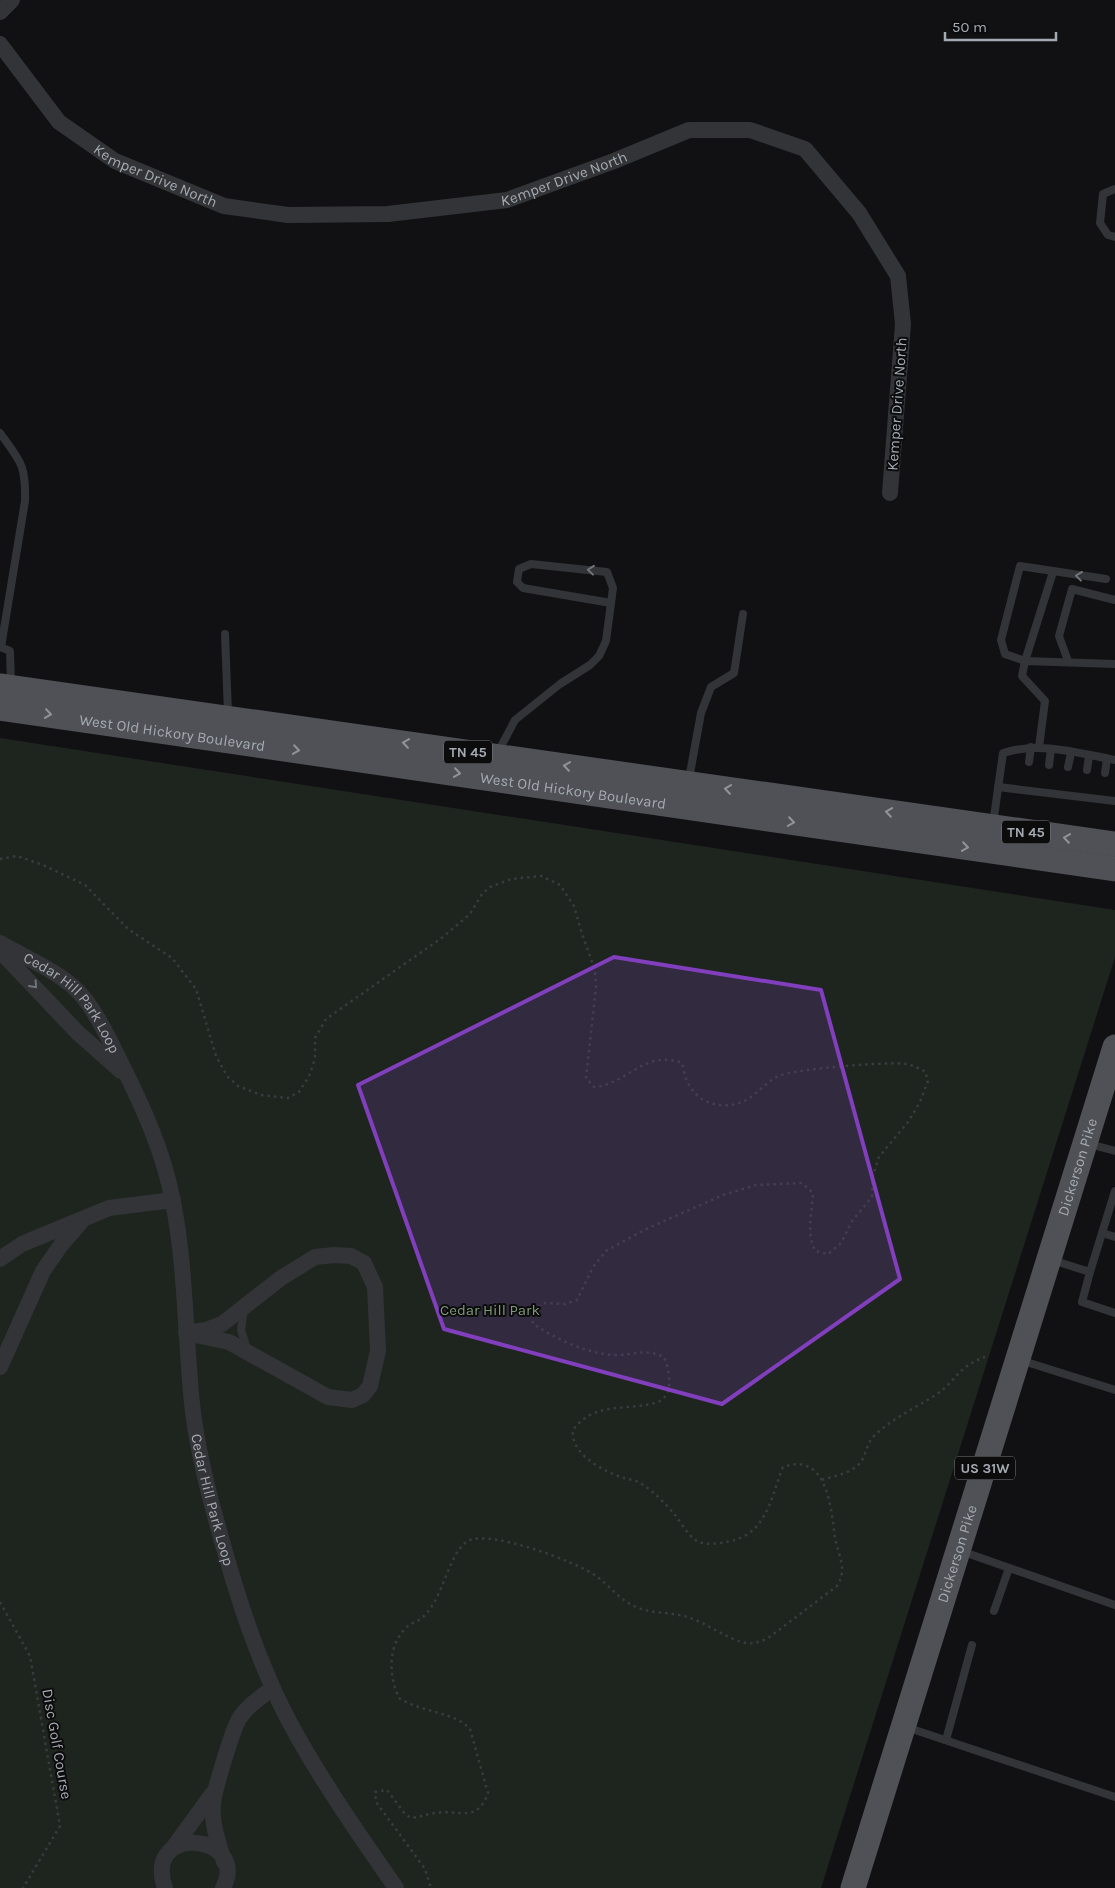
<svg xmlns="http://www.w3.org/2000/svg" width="1115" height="1888" viewBox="0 0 1115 1888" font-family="Karla,sans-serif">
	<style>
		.green { fill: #1e251e }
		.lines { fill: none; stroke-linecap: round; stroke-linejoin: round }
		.path { stroke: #393b3e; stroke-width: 2.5; stroke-dasharray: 2.5 4; stroke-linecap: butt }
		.lane { stroke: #323437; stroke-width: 8 }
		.street { stroke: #323437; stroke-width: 16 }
		.primary { stroke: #4f5156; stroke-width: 25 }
		.oneway { stroke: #71757b }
		.oneway2 { stroke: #8f949b }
		.marked { fill: #813fbd; fill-opacity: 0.2; stroke: #813fbd; stroke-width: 4; stroke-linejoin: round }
		.labels { text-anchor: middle; stroke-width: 4; stroke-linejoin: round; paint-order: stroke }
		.shield { fill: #0c0c0d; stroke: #767b80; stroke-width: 1 }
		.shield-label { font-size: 14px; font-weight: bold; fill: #a4aab2 }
		.street-label { font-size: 15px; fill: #a4aab2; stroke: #0c0c0d }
		.park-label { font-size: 15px; fill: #7e9c7c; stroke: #0c0c0d }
	</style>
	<rect width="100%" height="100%" fill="#111113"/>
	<polygon class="green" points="0,738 1115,910 1115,957 821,1888 0,1888"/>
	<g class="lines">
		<g class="path">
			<path d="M0,859L17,856L43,865L85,885L128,929L172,958L196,989L216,1056L227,1076L238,1086L261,1095L288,1098L299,1092L309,1076L315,1059V1038L326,1019L443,937L470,914L482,894L490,887L511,879L541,876L560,885L574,906L582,934L595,970L596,987L586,1078L594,1087C628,1084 645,1049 682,1063C684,1070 685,1079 689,1085C702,1108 731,1111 751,1097C762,1089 769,1079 782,1075C796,1069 891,1061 907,1064C913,1065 919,1069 925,1071L928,1081L920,1102L908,1122L879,1157L873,1175L872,1197L852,1221L841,1243L828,1254L815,1251C806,1231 812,1214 813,1193L802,1183L756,1185L723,1195L644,1230L606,1251L593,1267L577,1300L565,1304L543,1303L532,1313L533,1324C557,1339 586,1354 616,1355C635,1355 645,1348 664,1357C670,1371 675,1398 655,1403C631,1410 599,1403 579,1423C575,1427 572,1430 573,1436C576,1458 606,1472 624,1478C630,1480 637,1480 642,1484C654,1492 666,1504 675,1515C681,1523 687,1533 694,1539C702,1545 710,1544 720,1543C767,1538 769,1502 783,1467C828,1451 831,1509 835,1538C838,1555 848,1569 837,1586L767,1639C758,1642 751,1645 742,1642C724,1637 708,1624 690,1618C672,1611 650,1615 632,1605C618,1598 609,1585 596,1576C577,1562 489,1529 468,1541C447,1553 443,1605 419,1620C414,1623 409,1624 406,1628C387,1646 389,1677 399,1698C420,1712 455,1712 470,1729L488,1793C477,1824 459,1809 435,1813C427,1814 420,1817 411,1818L405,1814L387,1790L375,1792L376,1802L425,1869L431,1888"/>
			<path d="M822,1480C834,1476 852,1473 860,1463C866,1456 866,1444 874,1436C892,1418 916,1408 937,1394C957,1380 957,1367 985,1357"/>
			<polyline points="0,1602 30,1656 60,1826 23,1888"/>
		</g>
		<g class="lane">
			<polyline points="1115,189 1103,194 1100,223 1108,235 1115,237"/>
			<path d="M0,433C21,462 26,465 25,501L1,647"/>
			<polyline points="1053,572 1025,661 1005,654 1001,640 1020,566 1106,579"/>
			<polyline points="225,634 228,714"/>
			<polyline points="0,647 10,651 11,684"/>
			<polyline points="1068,661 1059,636 1072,589 1115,600"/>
			<polyline points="1039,747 1045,701 1022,676 1025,661 1115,664"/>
			<polyline points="497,754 515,720 560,684 590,665 599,656 606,641 613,588 607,572 531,564 519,569 517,582 523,588 611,603"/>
			<polyline points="1029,762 1031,747"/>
			<polyline points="1049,765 1051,749"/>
			<polyline points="1068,767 1071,753"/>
			<polyline points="1087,770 1089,756"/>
			<polyline points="1105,773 1107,759"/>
			<polyline points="689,779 701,713 711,687 734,673 743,614"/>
			<polyline points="998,787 1115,801"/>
			<path d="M993,824L1003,753C1039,741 1078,753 1115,760"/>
			<polyline points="1089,1144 1115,1151"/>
			<polyline points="1102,1233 1115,1237"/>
			<polyline points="1052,1260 1090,1272 1115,1191"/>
			<polyline points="1090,1272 1082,1302 1115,1313"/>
			<polyline points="244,1309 241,1330 247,1349"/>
			<polyline points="1020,1360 1115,1390"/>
			<polyline points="961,1551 1115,1605"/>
			<polyline points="994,1611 1009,1568"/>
			<polyline points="906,1727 1115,1797"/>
			<polyline points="946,1740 972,1645"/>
		</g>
		<g class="street">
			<polyline points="0,12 12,0"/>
			<path id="s1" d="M0,44L59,122L115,161L224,206L288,215L388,214L507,200L614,161L689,130H750L805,149L859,213L898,276L903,324L890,493"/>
			<path id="s2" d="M0,943C27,959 64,973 84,998C99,1017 110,1041 121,1063C143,1107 164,1153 173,1202C186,1268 185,1336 192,1403C196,1443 206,1484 217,1523C237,1597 261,1674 300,1741C329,1792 363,1840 396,1888"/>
			<polyline points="0,951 78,1033 121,1071"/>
			<polygon points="334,1255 351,1256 364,1263 375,1287 378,1351 370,1386 363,1395 352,1400 328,1397 229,1342 186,1333 206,1330 222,1324 281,1278 315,1257"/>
			<polyline points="0,1259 22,1244 109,1208 173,1200"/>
			<polyline points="0,1367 43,1271 61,1245 81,1222"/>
			<polyline points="173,1848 213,1793"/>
			<path d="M224,1862C219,1843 211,1824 213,1805C213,1793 233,1729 239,1719C247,1706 261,1697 273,1688"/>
			<path d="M165,1888C142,1822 251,1834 223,1888"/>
		</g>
		<g class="primary">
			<polyline points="0,686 1115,844"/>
			<path id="s3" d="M0,708L1115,869"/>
			<path id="s4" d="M853,1888L1115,1047"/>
		</g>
	</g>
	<defs><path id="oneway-chevron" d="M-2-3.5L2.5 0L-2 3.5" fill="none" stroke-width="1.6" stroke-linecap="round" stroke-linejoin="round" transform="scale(1.25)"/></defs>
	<g class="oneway">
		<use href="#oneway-chevron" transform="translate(591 570) rotate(-174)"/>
		<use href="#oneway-chevron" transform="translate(1079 576) rotate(-173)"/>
		<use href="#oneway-chevron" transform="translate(34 985) rotate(48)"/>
	</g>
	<g class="oneway2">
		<use href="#oneway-chevron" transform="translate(48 714) rotate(8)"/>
		<use href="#oneway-chevron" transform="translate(406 743) rotate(-172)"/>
		<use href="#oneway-chevron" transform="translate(296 750) rotate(8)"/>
		<use href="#oneway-chevron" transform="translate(567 766) rotate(-172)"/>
		<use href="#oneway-chevron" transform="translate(457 773) rotate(8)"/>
		<use href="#oneway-chevron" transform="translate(728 789) rotate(-172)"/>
		<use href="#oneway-chevron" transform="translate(889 812) rotate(-172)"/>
		<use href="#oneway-chevron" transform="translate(791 822) rotate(8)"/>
		<use href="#oneway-chevron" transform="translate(1067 838) rotate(-172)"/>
		<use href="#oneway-chevron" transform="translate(965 847) rotate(8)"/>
	</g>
	<path class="marked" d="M614,957L821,990L900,1279L722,1404L444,1329L358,1085Z"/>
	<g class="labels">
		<g class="shield">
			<rect x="444" y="740.5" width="48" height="23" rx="4"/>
			<rect x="1002" y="820.5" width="48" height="23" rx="4"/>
			<rect x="955" y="1456.5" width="60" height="23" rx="4"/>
		</g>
		<g class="shield-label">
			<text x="468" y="757">TN 45</text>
			<text x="1026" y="837">TN 45</text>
			<text x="985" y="1473">US 31W</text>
		</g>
		<g class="street-label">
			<text dy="5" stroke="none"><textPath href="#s1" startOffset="209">Kemper Drive North</textPath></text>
			<text dy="5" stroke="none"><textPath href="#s1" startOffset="629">Kemper Drive North</textPath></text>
			<text transform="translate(897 404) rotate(-86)" y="5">Kemper Drive North</text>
			<text dy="5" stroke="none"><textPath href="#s3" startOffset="174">West Old Hickory Boulevard</textPath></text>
			<text dy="5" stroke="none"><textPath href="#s3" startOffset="579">West Old Hickory Boulevard</textPath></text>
			<text dy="5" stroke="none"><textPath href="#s2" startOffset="96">Cedar Hill Park Loop</textPath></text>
			<text dy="5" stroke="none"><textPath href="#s4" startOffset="755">Dickerson Pike</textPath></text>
			<text dy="5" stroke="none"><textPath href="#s2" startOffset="626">Cedar Hill Park Loop</textPath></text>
			<text dy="5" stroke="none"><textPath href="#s4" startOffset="350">Dickerson Pike</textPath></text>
			<text transform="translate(57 1744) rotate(80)" y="5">Disc Golf Course</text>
		</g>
		<g class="park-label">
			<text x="490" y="1315">Cedar Hill Park</text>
		</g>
	</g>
	<path d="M945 32v8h111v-8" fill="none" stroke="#a4aab2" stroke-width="2.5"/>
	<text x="952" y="32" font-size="15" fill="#a4aab2" stroke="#0c0c0d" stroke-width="4" paint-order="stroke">50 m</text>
</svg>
